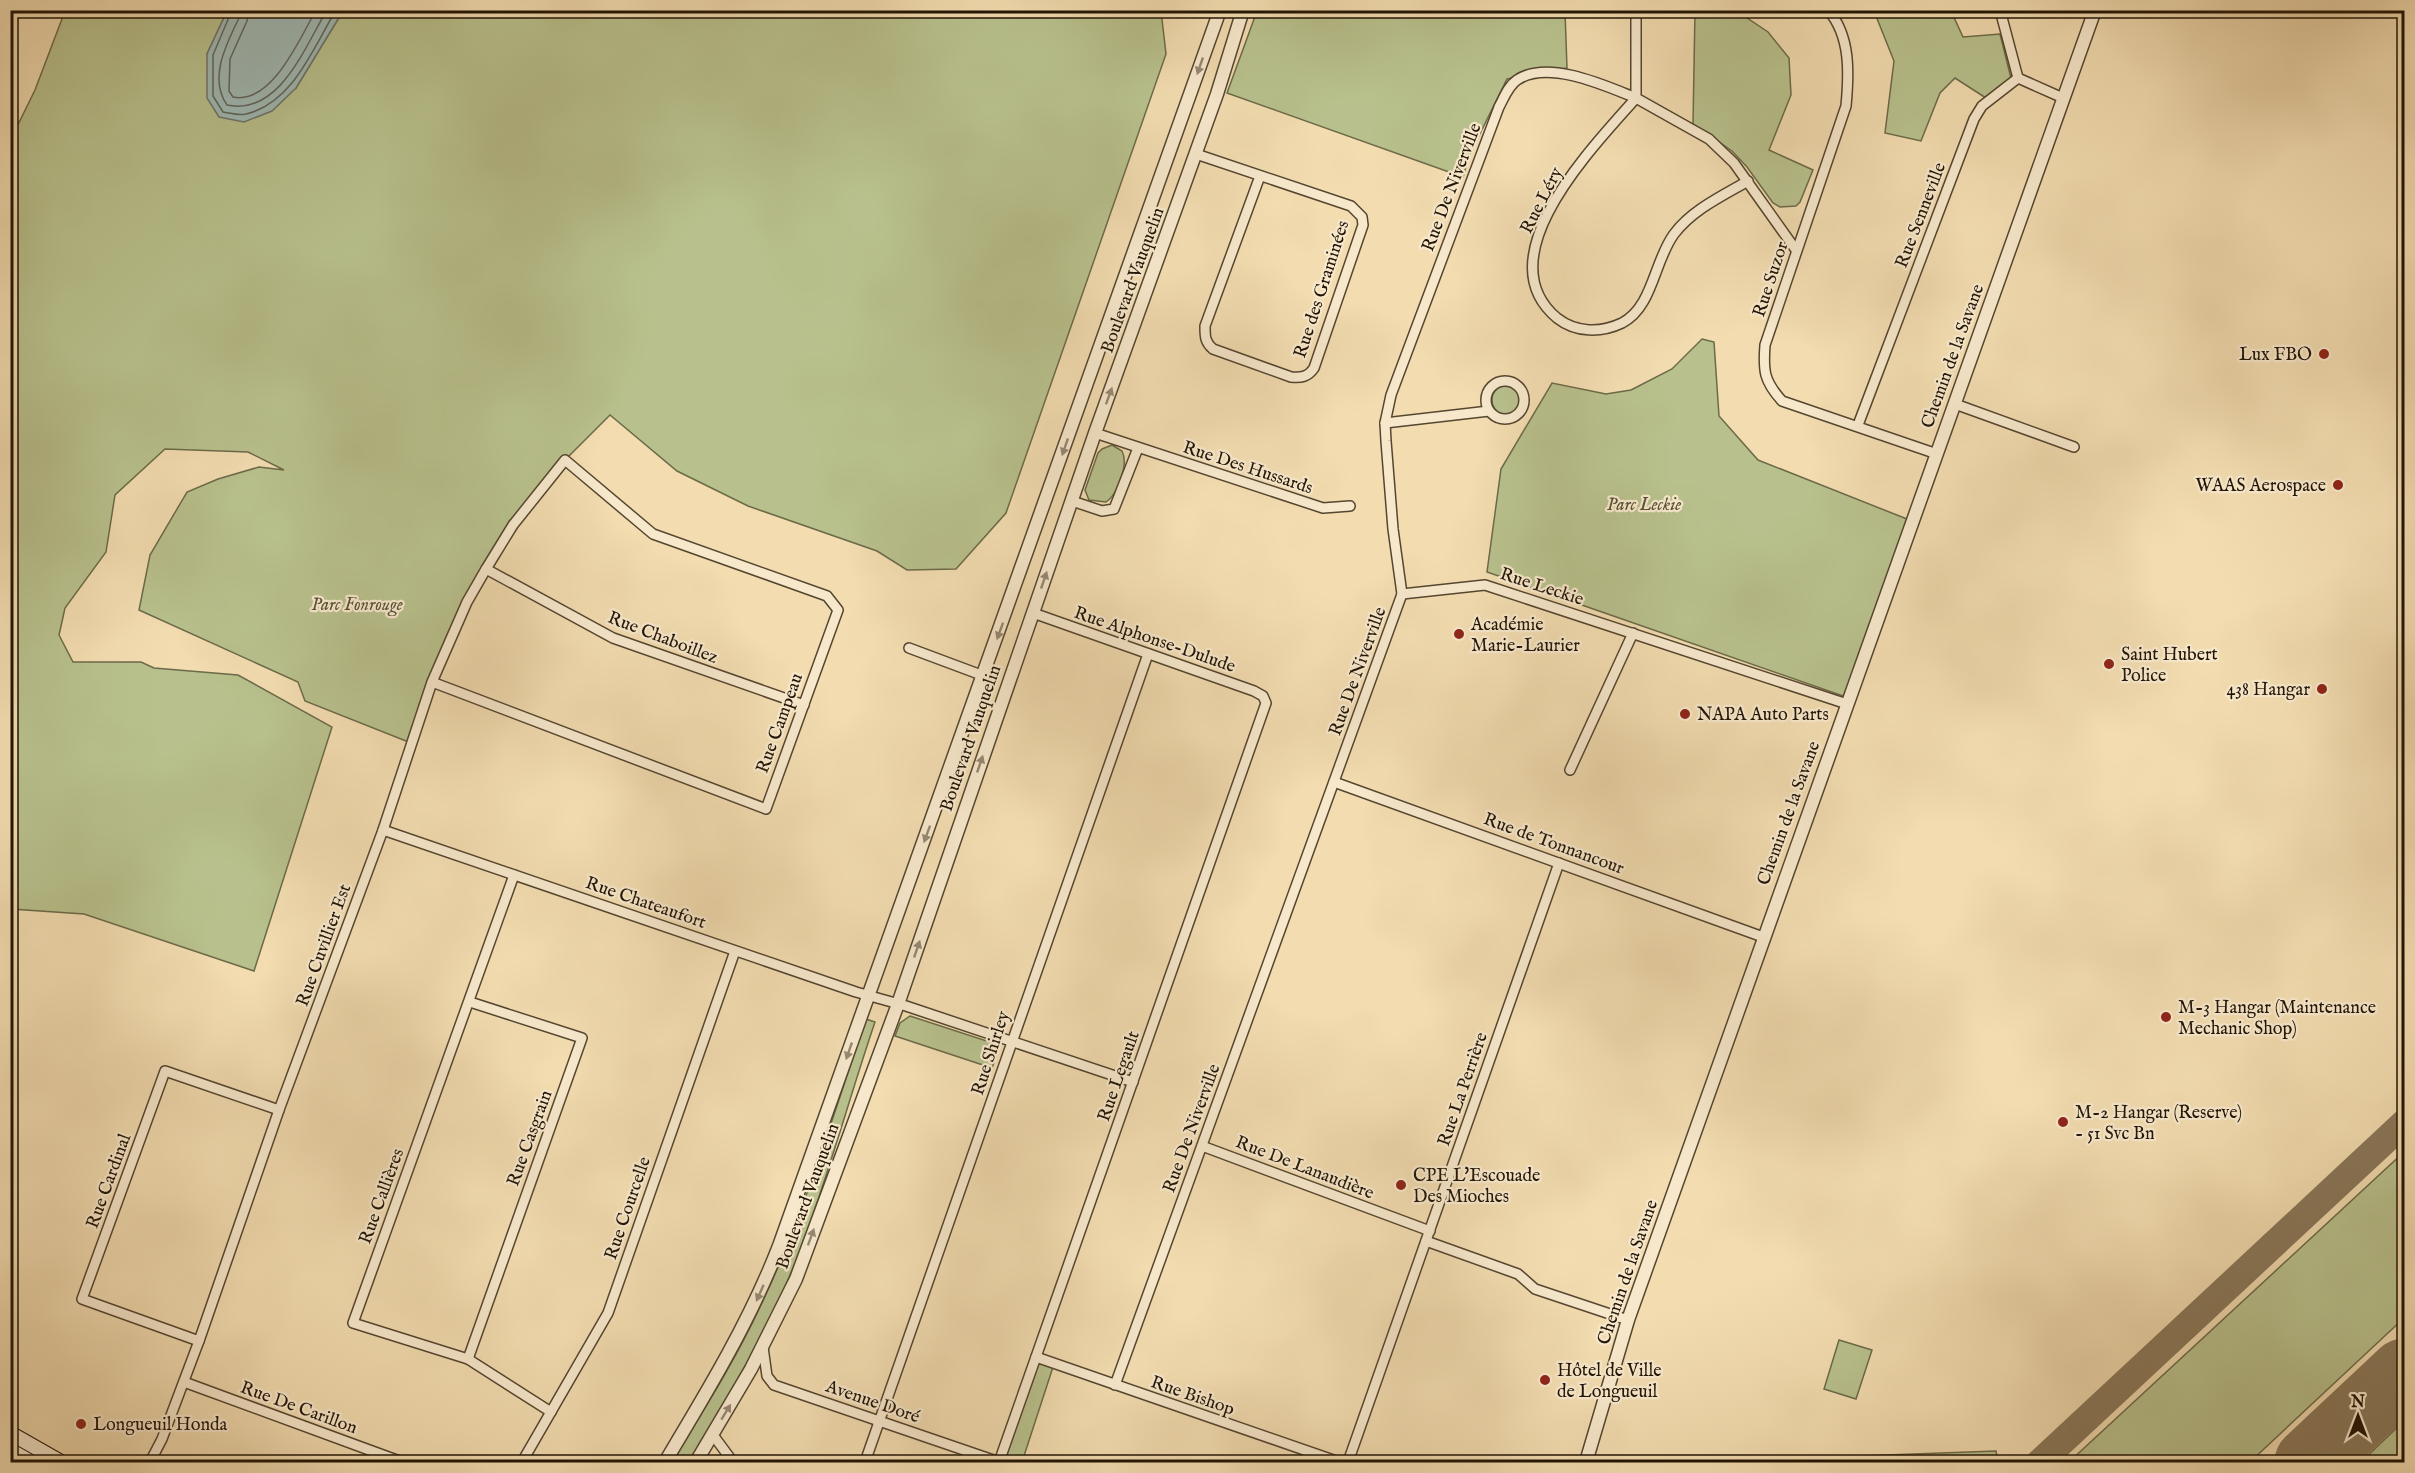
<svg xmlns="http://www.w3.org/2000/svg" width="2415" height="1473" viewBox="0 0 2415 1473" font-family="'IM FELL English',serif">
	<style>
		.green { fill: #b8c18d; stroke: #6c6a49; stroke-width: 1.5 }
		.water { fill: #9fb9b5; stroke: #6d776f; stroke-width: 1.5 }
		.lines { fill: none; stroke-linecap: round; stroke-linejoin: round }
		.shore { stroke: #60665d; stroke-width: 1.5 }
		.taxiway { stroke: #8a785a; stroke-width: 27 }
		.runway { stroke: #8a785a; stroke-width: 69 }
		.minor-casing { stroke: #554630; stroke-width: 12 }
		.tertiary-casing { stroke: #554630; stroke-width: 15 }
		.secondary-casing { stroke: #211405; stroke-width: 16 }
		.minor { stroke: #f7e8cc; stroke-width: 9 }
		.tertiary { stroke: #f7e8cc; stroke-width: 12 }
		.secondary { stroke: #f7e8cc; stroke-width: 14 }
		.oneway { fill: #978972 }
		.poi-dot { fill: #8f2418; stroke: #f7e8cc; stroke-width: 2 }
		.labels { text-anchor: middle; stroke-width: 4.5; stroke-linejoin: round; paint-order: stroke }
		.street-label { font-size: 18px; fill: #211405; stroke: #f7e8cc }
		.poi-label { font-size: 18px; fill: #211405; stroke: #f7e8cc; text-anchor: start }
		.park-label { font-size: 18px; font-style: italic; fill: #565135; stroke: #f7e8cc }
	</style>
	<rect width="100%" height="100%" fill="#f2dcb0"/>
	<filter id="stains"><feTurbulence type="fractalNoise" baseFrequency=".00333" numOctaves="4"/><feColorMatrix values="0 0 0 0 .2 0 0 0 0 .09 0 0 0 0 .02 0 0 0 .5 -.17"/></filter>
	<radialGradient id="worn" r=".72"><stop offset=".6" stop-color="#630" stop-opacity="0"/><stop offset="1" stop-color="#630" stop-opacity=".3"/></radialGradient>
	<g class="green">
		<polygon points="65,11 227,11 207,54 296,88 343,11 1161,11 1166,54 1006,513 956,569 907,570 877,551 748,506 677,471 610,415 565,460 513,524 509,520 513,525 467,602 411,743 305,701 298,682 139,610 150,555 187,492 218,479 259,467 284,470 248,452 165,449 115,495 106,552 65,608 59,635 73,662 141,662 154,668 238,675 332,727 254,971 84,914 11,909 10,141 35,90"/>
		<polygon points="1257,11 1565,11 1567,68 1507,79 1469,156 1463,177 1227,93"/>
		<polygon points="1695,11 1728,11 1741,14 1768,32 1789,58 1791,95 1769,150 1813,170 1800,202 1796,206 1780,207 1773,203 1747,167 1732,151 1693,124"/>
		<polygon points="1874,11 1951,11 1963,37 2000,34 2012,82 1986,98 1955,78 1940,93 1921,141 1885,133 1894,61"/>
		<polygon points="1702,339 1714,342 1719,416 1758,460 1907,519 1846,697 1487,572 1501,469 1552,383 1606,394 1631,390 1672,369"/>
		<circle cx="1507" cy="400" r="15"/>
		<path d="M1112,445L1122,451C1129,464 1118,494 1106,502L1089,500L1085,490L1098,453L1102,449Z"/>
		<polygon points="910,1016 993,1043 997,1054 992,1068 895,1036 900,1023"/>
		<path d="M866,1019L875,1022C848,1101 827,1182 796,1261C767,1332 728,1397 689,1462H672C703,1411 735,1361 760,1307C804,1215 833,1115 866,1019Z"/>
		<polygon points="2404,1152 2404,1318 2250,1462 2069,1462"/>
		<polygon points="1839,1340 1872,1350 1856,1399 1824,1389"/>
		<polygon points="1036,1357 1054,1364 1022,1462 999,1462"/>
		<polygon points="2404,1421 2404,1462 2361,1462"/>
		<polygon points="1996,1451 1998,1462 1797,1462 1803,1458"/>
	</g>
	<polygon class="water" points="227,11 227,10 343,11 296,88 272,111 244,122 219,117 207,98 207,54"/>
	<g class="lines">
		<g class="shore">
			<path d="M232,10L213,55V96L223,112C230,113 239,116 246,114C293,103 313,48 336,10"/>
			<path d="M240,10L239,18C227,43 208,78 227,105C280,116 305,46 327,10"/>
			<path d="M249,10L247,21L230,59L229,91L233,97C272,105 300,38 316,10"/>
		</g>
		<polyline class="taxiway" points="2040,1462 2404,1123"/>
		<polyline class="runway" points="2309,1462 2404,1373"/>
		<defs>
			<g id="minor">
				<polyline points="1636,10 1636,98 1709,139 1734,163 1796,250"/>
				<path d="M1828,10C1851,36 1849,74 1846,106L1765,345C1763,371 1764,381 1782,401L1937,454"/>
				<polyline points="2000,10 2018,78"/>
				<path d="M1196,154L1351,206L1362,217L1363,225L1314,368C1308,377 1301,378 1291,377L1213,349C1205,342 1205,337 1205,326L1260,176"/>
				<circle cx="1505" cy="400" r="19"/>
				<polyline points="1955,404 2074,447"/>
				<polyline points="1385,423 1489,411"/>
				<polyline points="1858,425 1974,119 1982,106 2018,78 2063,98"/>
				<polyline points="1095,433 1323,508 1350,506"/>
				<polyline points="1072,501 1102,511 1114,509 1138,448"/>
				<polyline points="486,569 613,638 804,705"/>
				<polyline points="1402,594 1485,585 1847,704"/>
				<polyline points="909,648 984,676"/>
				<polyline points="1570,770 1633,633"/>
				<polyline points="1334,782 1763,937"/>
				<polyline points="383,830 856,992 906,1006 1133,1082"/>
				<polyline points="514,875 353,1323 468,1359 551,1412"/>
				<polyline points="1202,1146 1430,1231"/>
				<polyline points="1426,1241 1518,1274 1535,1289 1628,1320"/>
				<polyline points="199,1341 82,1299 165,1071 279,1110"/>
				<polyline points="763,1347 767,1376 774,1385 999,1462"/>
				<polyline points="1036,1357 1339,1462"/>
				<polyline points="468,1359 582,1038 470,1002"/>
				<polyline points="184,1382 402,1462"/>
				<path d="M1115,1385L1402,594L1393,529L1386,441L1385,423L1391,395L1499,107C1504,98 1508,86 1517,80C1548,59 1606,86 1636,98C1594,146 1484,257 1557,318C1576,333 1601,333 1622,323C1653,307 1654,261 1674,234C1692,210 1722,196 1748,181"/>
				<polyline points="713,1435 733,1462"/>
				<polyline points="150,1462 162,1439 199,1341 279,1110 383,830 432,682 467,602 486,569 513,525 565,460 653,534 827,596 838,610 766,809 432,682"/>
				<polyline points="522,1462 608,1313 735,951"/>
				<polyline points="865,1462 1148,654"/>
				<polyline points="999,1462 1266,703 1263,696 1254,691 1033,613"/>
				<polyline points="1348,1462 1559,863"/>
			</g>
			<g id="tertiary">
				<path d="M665,1462C707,1392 749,1323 779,1246L1220,10"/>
				<polyline points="696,1462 751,1369 796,1279 898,1004 1095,433 1217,94 1243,10"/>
				<polyline points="1586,1462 1628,1320 2095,10"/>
			</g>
			<g id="secondary">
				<polyline points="10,1433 61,1462"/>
				<polyline points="10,1450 31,1462"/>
			</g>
		</defs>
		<use href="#minor" class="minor-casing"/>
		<use href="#tertiary" class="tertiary-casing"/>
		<use href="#secondary" class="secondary-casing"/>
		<use href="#minor" class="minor"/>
		<use href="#tertiary" class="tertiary"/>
		<use href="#secondary" class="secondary"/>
	</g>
	<defs><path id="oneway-solid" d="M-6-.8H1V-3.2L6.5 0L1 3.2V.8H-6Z" transform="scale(1.5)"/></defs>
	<g class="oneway">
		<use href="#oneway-solid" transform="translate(1200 66) rotate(109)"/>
		<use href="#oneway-solid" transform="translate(1109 396) rotate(-70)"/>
		<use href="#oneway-solid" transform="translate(1065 447) rotate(109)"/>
		<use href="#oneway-solid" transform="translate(1044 580) rotate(-71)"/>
		<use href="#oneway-solid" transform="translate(1000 631) rotate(110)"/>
		<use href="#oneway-solid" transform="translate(980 764) rotate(-71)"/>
		<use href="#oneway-solid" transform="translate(927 834) rotate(110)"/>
		<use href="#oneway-solid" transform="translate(917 949) rotate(-71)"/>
		<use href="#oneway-solid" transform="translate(849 1051) rotate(109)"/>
		<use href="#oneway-solid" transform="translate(811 1237) rotate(-70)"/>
		<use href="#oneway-solid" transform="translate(760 1293) rotate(114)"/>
		<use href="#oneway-solid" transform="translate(726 1412) rotate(-59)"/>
	</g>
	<g class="poi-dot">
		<circle cx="2324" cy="354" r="6"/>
		<circle cx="2338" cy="485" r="6"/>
		<circle cx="1459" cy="634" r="6"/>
		<circle cx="2109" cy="664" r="6"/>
		<circle cx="2322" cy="689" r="6"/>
		<circle cx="1685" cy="714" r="6"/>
		<circle cx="2166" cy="1017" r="6"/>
		<circle cx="2063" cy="1122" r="6"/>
		<circle cx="1401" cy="1185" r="6"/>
		<circle cx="1545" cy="1380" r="6"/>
		<circle cx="81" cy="1424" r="6"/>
	</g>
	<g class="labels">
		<g class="street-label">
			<text transform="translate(1451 187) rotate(-69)" y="6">Rue De Niverville</text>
			<text transform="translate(1541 200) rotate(-63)" y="6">Rue Léry</text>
			<text transform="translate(1920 215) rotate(-69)" y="6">Rue Senneville</text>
			<text transform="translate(1770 279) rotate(-72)" y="6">Rue Suzor</text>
			<text transform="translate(1132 280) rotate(-70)" y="6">Boulevard Vauquelin</text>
			<text transform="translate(1321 289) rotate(-72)" y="6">Rue des Graminées</text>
			<text transform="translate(1952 356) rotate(-70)" y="6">Chemin de la Savane</text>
			<text transform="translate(1248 467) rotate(18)" y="6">Rue Des Hussards</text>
			<text transform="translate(1542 586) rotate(18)" y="6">Rue Leckie</text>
			<text transform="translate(663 637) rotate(21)" y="6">Rue Chaboillez</text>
			<text transform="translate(1155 639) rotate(19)" y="6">Rue Alphonse-Dulude</text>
			<text transform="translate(1357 671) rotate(-70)" y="6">Rue De Niverville</text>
			<text transform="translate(779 723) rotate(-70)" y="6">Rue Campeau</text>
			<text transform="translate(970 738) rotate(-71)" y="6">Boulevard Vauquelin</text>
			<text transform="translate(1788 813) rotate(-70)" y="6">Chemin de la Savane</text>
			<text transform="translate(1554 843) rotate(20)" y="6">Rue de Tonnancour</text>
			<text transform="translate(646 902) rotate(19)" y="6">Rue Chateaufort</text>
			<text transform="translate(323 945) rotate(-70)" y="6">Rue Cuvillier Est</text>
			<text transform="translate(990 1053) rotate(-72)" y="6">Rue Shirley</text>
			<text transform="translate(1118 1076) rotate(-71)" y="6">Rue Legault</text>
			<text transform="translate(1462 1089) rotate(-71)" y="6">Rue La Perrière</text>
			<text transform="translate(1191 1128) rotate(-70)" y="6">Rue De Niverville</text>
			<text transform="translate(529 1138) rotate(-70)" y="6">Rue Casgrain</text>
			<text transform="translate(1305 1167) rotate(21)" y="6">Rue De Lanaudière</text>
			<text transform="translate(108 1181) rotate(-70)" y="6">Rue Cardinal</text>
			<text transform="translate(381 1196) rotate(-70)" y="6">Rue Callières</text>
			<text transform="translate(807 1196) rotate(-70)" y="6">Boulevard Vauquelin</text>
			<text transform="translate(627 1208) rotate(-71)" y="6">Rue Courcelle</text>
			<text transform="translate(1627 1272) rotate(-71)" y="6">Chemin de la Savane</text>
			<text transform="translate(1193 1395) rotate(19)" y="6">Rue Bishop</text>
			<text transform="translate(873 1401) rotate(19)" y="6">Avenue Doré</text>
			<text transform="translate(299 1407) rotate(20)" y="6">Rue De Carillon</text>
		</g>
		<g class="poi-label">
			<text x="2312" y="360" text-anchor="end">Lux FBO</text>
			<text x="2326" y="491" text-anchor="end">WAAS Aerospace</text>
			<text x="1471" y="630">Académie<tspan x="1471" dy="21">Marie-Laurier</tspan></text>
			<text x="2121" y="660">Saint Hubert<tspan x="2121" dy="21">Police</tspan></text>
			<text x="2310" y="695" text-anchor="end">438 Hangar</text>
			<text x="1697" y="720">NAPA Auto Parts</text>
			<text x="2178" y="1013">M-3 Hangar (Maintenance<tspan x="2178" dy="21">Mechanic Shop)</tspan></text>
			<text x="2075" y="1118">M-2 Hangar (Reserve)<tspan x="2075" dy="21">- 51 Svc Bn</tspan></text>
			<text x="1413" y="1181">CPE L'Escouade<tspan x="1413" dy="21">Des Mioches</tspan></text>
			<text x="1557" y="1376">Hôtel de Ville<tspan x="1557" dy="21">de Longueuil</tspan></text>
			<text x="93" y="1430">Longueuil Honda</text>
		</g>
		<g class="park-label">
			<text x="1644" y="510">Parc Leckie</text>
			<text x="357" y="610">Parc Fonrouge</text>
		</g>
	</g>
	<rect width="2415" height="1473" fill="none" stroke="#f2dcb0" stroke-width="36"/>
	<rect x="12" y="12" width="2391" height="1449" fill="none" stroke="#211405" stroke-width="3"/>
	<rect x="18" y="18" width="2379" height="1437" fill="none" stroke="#211405" stroke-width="1.5"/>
	<g transform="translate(2358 1416)" stroke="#f7e8cc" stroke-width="4.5" paint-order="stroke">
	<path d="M0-4.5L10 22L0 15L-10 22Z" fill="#211405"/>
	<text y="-9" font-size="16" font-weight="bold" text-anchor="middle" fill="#211405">N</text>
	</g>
	<rect width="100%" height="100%" filter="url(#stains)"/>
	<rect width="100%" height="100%" fill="url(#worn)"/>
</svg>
